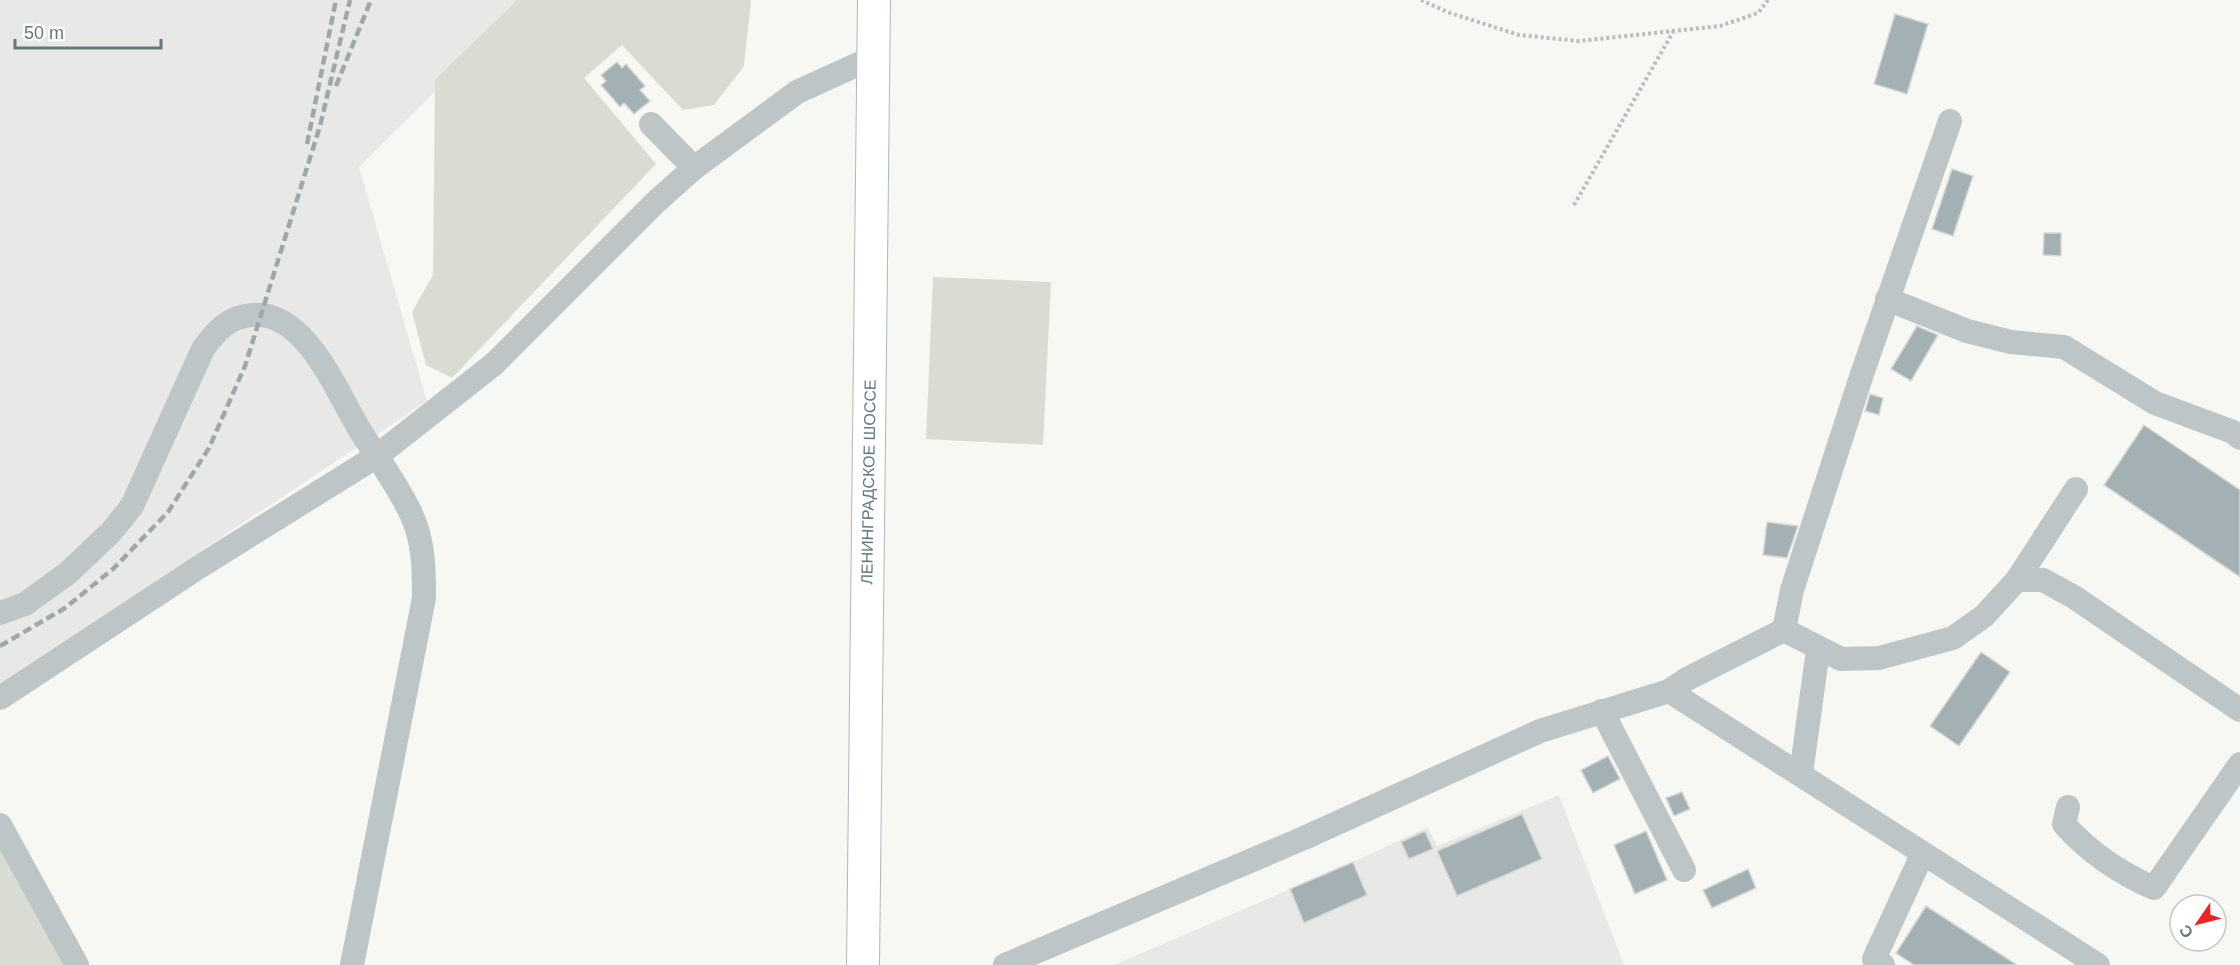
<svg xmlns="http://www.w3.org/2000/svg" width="2240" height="965" viewBox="0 0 2240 965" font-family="Arial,sans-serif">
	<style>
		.built { fill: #e8e8e7 }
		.green { fill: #d8dcd3 }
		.building { fill: #a4b1b4; stroke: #d9d8d6; stroke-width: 1.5 }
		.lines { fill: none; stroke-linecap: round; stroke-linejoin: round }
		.major-casing { stroke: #afb7ba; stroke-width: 34 }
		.path { stroke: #b8bdbf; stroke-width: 4; stroke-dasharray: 3 3; stroke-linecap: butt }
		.minor { stroke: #bec5c7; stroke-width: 24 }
		.major { stroke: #fff; stroke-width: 32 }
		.rail { stroke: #9da8ac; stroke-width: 4.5; stroke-dasharray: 9 4.5; stroke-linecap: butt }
		.labels { text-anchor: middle; stroke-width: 6; stroke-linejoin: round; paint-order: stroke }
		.street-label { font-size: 16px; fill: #617980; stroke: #fff }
	</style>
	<rect width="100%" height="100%" fill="#f7f7f4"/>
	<g class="built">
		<polygon points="0,0 528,0 359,167 427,401 0,684"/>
		<polygon points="1559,795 1624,965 1114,965 1353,862 1428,827 1437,846"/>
	</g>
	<g class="green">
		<polygon points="517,0 751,0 744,66 714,105 683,110 622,45 584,78 656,164 452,378 426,365 412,312 433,275 435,80"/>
		<polygon points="933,277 1051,282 1043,445 926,439"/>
		<polygon points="0,812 84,965 0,965"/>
	</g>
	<g class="building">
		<polygon points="1895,14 1928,24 1907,94 1874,84"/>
		<polygon points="617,62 622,68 626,64 645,86 640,90 650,101 634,114 624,103 620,107 601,85 606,81 601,75"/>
		<polygon points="1952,169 1973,176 1953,236 1932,229"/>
		<polygon points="2044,233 2061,233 2061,256 2043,255"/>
		<polygon points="1917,326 1938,335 1911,381 1891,369"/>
		<polygon points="1870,394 1883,398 1879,415 1865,411"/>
		<polygon points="2144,425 2240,490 2240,577 2104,485"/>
		<polygon points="1767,522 1798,526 1787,558 1763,555"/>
		<polygon points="1981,652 2010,672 1959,746 1930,726"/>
		<polygon points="1608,756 1620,779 1593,793 1581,770"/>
		<polygon points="1682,792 1690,809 1674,816 1666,798"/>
		<polygon points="1522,814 1542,859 1457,896 1437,851"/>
		<polygon points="1425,831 1433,849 1409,859 1401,842"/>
		<polygon points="1646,831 1667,880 1635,894 1614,845"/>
		<polygon points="1353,862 1367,895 1304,923 1290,889"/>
		<polygon points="1748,869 1756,888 1712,908 1703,890"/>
		<polygon points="1926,906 2017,965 1914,965 1896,953"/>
	</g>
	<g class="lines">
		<defs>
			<polyline id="major" points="863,965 874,0"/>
		</defs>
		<use href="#major" class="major-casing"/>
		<g class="path">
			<polyline points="1421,0 1450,13 1519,35 1579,41 1720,26 1758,13 1768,0"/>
			<polyline points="1574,205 1673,32"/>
		</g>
		<g class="minor">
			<polyline points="651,124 694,168"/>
			<polyline points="1887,299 1967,331 2011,342 2064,347 2155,403 2233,432 2240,438"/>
			<polyline points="2017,580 2076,489"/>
			<path d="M0,613L25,604L68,573L111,532L132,506L203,349C216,331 229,316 253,315C306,311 337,393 361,432C377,457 407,499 416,526C424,550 424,573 424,598L352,965"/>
			<polyline points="1784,630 1841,659 1879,658 1953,638 1984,616 2017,580 2043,580 2074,597 2240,710"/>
			<polyline points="1669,691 2098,965"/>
			<polyline points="0,698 199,567 377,456 494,364 657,201 694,168 797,92 874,57"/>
			<polyline points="1602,711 1684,870"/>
			<polyline points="1801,774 1818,650"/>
			<path d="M2068,807L2064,824C2087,851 2121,874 2154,888L2240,764"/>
			<polyline points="0,825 77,965"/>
			<polyline points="1005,965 1304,838 1540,731 1669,691 1687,679 1784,630 1792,590 1862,374 1950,121"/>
			<polyline points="1883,965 1874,959 1922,855"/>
		</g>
		<use href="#major" class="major"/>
		<g class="rail">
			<polyline points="336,86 371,0"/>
			<polyline points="307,144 336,0"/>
			<polyline points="0,646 65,608 113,569 168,512 209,448 245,366 320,126 350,0"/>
		</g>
	</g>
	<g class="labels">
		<g class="street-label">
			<text transform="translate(868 482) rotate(-89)" y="6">ЛЕНИНГРАДСКОЕ ШОССЕ</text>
		</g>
	</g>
	<g transform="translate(2198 923) rotate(235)"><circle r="28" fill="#ffffff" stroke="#c0c9cc" stroke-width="1.5"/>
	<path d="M0-4.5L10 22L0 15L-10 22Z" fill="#eb2621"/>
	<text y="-9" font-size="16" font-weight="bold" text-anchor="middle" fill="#617980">С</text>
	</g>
	<path d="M15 39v9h146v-9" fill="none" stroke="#617980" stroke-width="3"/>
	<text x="24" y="39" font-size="18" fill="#617980" stroke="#ffffff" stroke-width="4.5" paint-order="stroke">50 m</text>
</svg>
